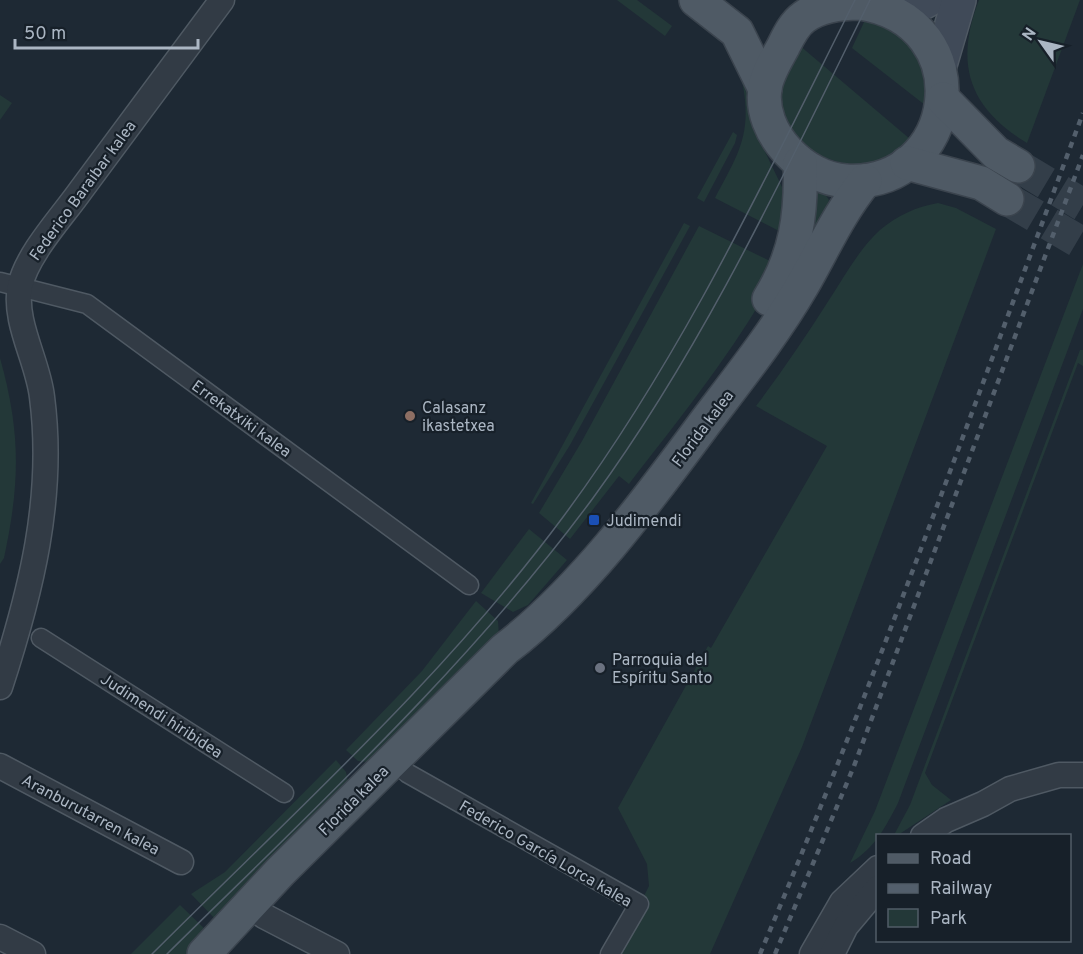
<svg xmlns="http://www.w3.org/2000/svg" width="1083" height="954" viewBox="0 0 1083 954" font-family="Overpass,sans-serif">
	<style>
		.green { fill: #233838 }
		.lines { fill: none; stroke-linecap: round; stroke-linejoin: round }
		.primary-tunnel { stroke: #333e49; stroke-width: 33; stroke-dasharray: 33 16; stroke-linecap: butt }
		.pedestrian-casing { stroke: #4f5963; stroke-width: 21 }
		.minor-casing { stroke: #4f5963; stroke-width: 27 }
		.secondary-casing { stroke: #4f5963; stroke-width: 36 }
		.primary-casing { stroke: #3b444e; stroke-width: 36 }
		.pedestrian { stroke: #323b45; stroke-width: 18 }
		.minor { stroke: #323b45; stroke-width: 24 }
		.secondary { stroke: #404a58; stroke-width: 33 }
		.primary { stroke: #4f5a65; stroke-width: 33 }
		.tram { stroke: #535f6c; stroke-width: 1.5 }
		.rail { stroke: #535f6c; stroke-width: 4.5; stroke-dasharray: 6 6; stroke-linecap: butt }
		.education-dot { fill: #8d6e63; stroke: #172029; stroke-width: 2 }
		.transit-dot { fill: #1a4fb4; stroke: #172029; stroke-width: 2 }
		.worship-dot { fill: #6b7280; stroke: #172029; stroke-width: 2 }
		.labels { text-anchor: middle; stroke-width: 4.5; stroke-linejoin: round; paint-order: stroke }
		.street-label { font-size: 16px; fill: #abb6c3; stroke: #172029 }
		.poi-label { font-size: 16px; fill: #abb6c3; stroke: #172029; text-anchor: start }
	</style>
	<rect width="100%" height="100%" fill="#1e2934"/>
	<g class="green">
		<polygon points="617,0 637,0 672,26 665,36"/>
		<path d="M979,0H1080L1027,143C969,108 954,64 979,0Z"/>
		<path d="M865,20C911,30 926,61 925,105L852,48Z"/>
		<path d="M799,45L910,139C900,148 889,158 875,162C828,174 772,135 782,83C784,70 794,56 799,45Z"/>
		<path d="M730,51L747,89L755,131L782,187L786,202L787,235L715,198C737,156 752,136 743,86C741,74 730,64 730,51Z"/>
		<polygon points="0,95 12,103 0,120"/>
		<polygon points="733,132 737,135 735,143 704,202 697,198"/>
		<polygon points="816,191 825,194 829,200 813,248 806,226"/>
		<path d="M938,203L956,208L996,229L802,747L710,954H615L649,886L647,864L618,808L708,646L711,648L827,446L756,406C782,372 806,336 829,300C845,276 859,249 880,230C898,215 916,207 938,203Z"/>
		<polygon points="684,223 690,226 570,445 533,504 531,503"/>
		<path d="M699,226L780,266C744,339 680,418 629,484L619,476L570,539L539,513L582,441Z"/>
		<path d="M1083,264V309L898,803C885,828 875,848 850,863L875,811Z"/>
		<polygon points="1080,350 1083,350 1083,366 1078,363 925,773 932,785 951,800 898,835 894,835 910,805"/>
		<path d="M0,358C21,433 20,483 4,558L0,564Z"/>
		<polygon points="529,529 567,560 528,605 513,612 481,593"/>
		<polygon points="476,601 498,621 499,636 368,762 358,761 346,750 422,671"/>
		<polygon points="336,760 346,772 348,782 219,923 191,894 225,872"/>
		<polygon points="180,905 209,933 187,954 131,954"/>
	</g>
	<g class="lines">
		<g class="primary-tunnel">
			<polyline points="1018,166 1083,205"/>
			<polyline points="1007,199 1083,244"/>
		</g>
		<defs>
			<g id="pedestrian">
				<polyline points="0,282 87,304 469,585"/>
				<polyline points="41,638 284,793"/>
				<polyline points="407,773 639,904 610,954"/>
			</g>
			<g id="minor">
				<path d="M0,687C31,592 55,497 42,397C38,361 13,322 20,286C27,254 62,217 81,190C128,127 175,64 222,0"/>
				<polyline points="0,766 181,862"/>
				<polyline points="923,836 946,820 983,804 1010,789 1059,775 1083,775"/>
				<polyline points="250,906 264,916 337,954"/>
				<polyline points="0,937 33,954"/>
				<polyline points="812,954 842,902 878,868"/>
				<polyline points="832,954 846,926 878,888"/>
			</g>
			<g id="secondary">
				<polyline points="893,11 915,7 928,0"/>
				<polyline points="940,65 959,0"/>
			</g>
			<g id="primary">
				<polyline points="696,0 737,32 765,89"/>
				<path d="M860,3C983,22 959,188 846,181C804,179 758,133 765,88C767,74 776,60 783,47C788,37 794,24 804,17C819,6 842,3 860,3Z"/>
				<polyline points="943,99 996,153 1018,166"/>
				<polyline points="907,163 981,183 1007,199"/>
				<path d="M769,299C796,256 802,213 800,163"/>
				<path d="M204,954L280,872L505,649C581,591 647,501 704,424C738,379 774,334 802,286C824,248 837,216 865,181"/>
			</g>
		</defs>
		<use href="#pedestrian" class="pedestrian-casing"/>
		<use href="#minor" class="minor-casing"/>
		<use href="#secondary" class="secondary-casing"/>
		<use href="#primary" class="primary-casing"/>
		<use href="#pedestrian" class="pedestrian"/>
		<use href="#minor" class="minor"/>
		<use href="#secondary" class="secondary"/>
		<use href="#primary" class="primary"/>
		<g class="tram">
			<path d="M152,954C293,813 444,678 563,517C682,357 766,177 855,0"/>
			<path d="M167,954C315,808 469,666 593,498C705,345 786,170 870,0"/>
		</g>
		<g class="rail">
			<path d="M760,954C877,677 978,395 1083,113"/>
			<polyline points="775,954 854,766 1083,155"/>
		</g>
	</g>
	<circle class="education-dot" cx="410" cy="416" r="6"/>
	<rect class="transit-dot" x="588" y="514" width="12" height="12" rx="3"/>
	<circle class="worship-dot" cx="600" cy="668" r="6"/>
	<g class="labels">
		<g class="street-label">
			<text transform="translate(82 190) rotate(-54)" y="6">Federico Baraibar kalea</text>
			<text transform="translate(242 418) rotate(36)" y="6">Errekatxiki kalea</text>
			<text transform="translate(702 428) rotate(-53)" y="6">Florida kalea</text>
			<text transform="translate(162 715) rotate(33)" y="6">Judimendi hiribidea</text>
			<text transform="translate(353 800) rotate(-45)" y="6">Florida kalea</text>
			<text transform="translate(91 814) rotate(28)" y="6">Aranburutarren kalea</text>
			<text transform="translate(546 853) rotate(30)" y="6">Federico García Lorca kalea</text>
		</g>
		<g class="poi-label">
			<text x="422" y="413">Calasanz<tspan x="422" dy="18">ikastetxea</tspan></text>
			<text x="606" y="526">Judimendi</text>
			<text x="612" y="665">Parroquia del<tspan x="612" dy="18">Espíritu Santo</tspan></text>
		</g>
	</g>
	<rect x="876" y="834" width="195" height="108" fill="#172029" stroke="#525c67" stroke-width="1.5"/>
	<rect x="888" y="854" width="30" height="9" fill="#4f5a65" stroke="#525c67" stroke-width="1.5"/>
	<text x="930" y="864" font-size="18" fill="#abb6c3">Road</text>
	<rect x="888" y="884" width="30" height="9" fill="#535f6c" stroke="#525c67" stroke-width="1.5"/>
	<text x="930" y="894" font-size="18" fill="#abb6c3">Railway</text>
	<rect x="888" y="909" width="30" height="18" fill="#233838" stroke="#525c67" stroke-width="1.5"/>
	<text x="930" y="924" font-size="18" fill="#abb6c3">Park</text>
	<g transform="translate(1041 42) rotate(304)" stroke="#172029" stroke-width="4.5" paint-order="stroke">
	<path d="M0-4.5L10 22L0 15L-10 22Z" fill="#abb6c3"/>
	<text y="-9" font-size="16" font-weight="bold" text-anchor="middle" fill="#abb6c3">N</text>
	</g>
	<path d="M15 39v9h183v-9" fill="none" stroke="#abb6c3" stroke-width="3"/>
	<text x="24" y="39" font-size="18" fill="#abb6c3" stroke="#172029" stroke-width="4.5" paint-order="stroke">50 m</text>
</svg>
